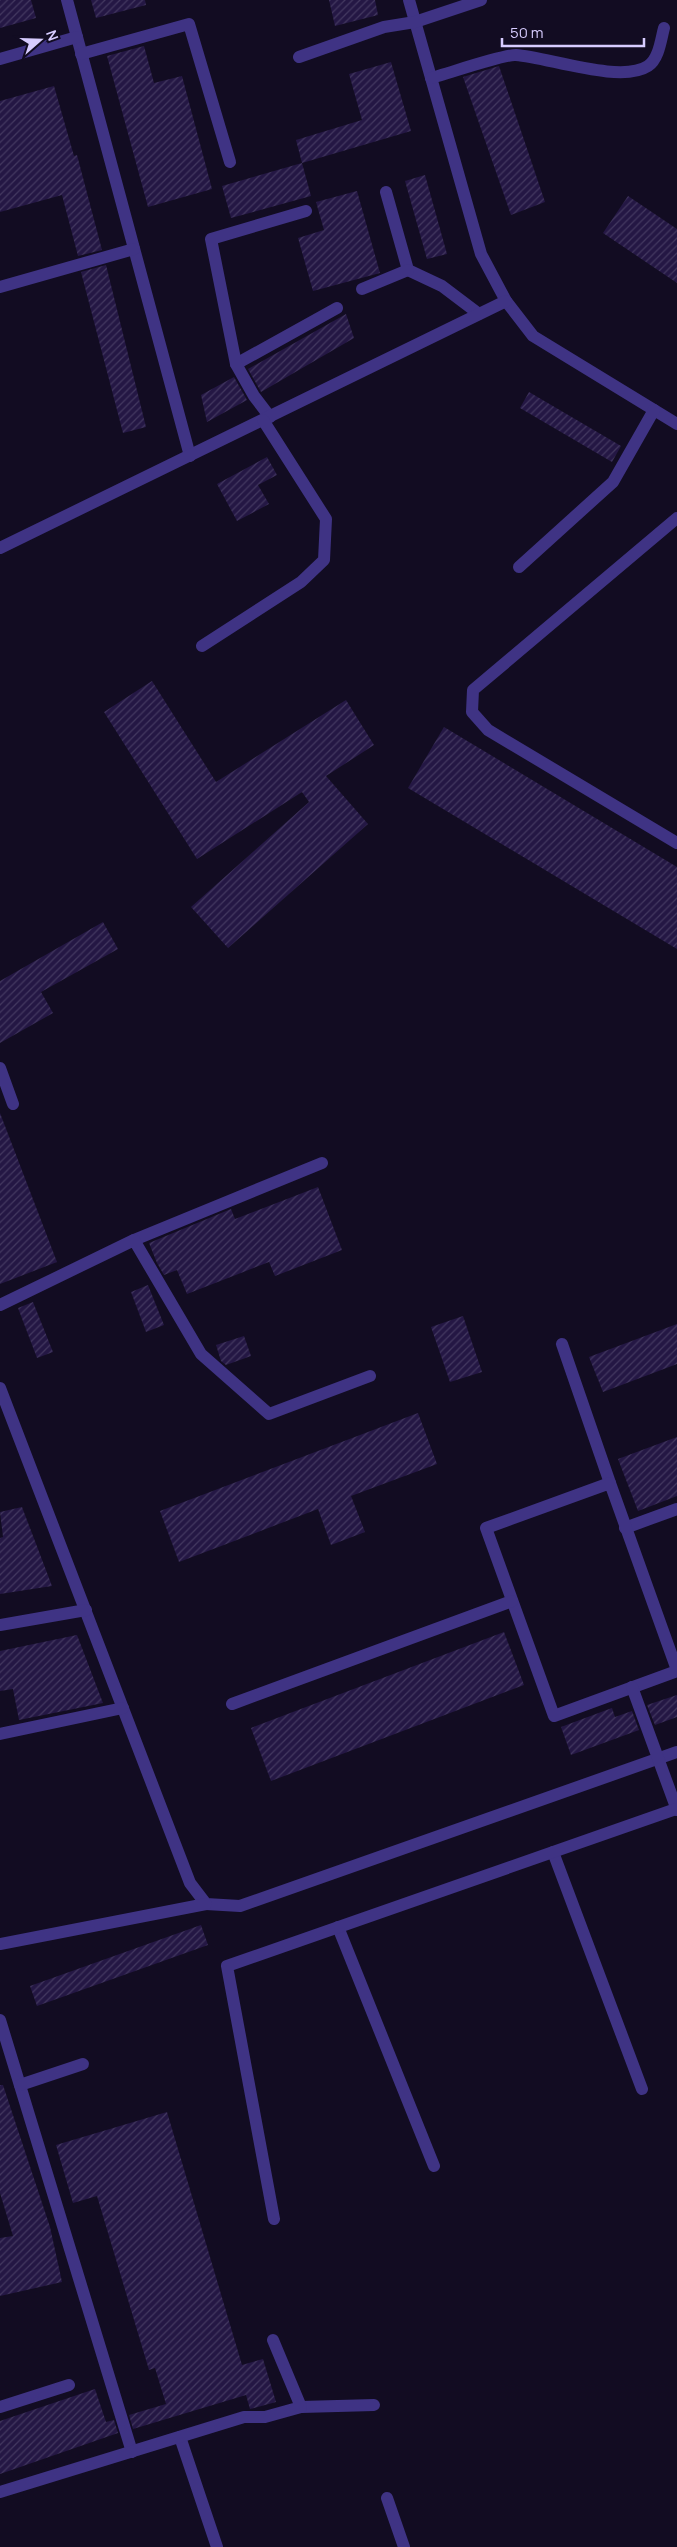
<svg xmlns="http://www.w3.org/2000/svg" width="677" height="2547" viewBox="0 0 677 2547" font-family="Manrope,sans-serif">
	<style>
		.building { fill: url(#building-hatch) }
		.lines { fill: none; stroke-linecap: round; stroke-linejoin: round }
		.minor { stroke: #3f3384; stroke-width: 12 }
	</style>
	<defs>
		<pattern id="building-hatch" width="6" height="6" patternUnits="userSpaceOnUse" patternTransform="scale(1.25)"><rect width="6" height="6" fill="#241744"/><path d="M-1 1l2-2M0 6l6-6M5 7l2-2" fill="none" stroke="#433860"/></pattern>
	</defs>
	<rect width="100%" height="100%" fill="#120c22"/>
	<g class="building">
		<polygon points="0,0 31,0 36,18 0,28"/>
		<polygon points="91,0 145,0 146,5 96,18"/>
		<polygon points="329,0 375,0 378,15 335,26"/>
		<polygon points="144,46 154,83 182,76 212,189 148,207 107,56"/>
		<polygon points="391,62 411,131 302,163 296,140 362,120 349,74"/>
		<polygon points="499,66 545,202 511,215 463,77"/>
		<polygon points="54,86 74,156 77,155 102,250 78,256 62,195 0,212 0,101"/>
		<polygon points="302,163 311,196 231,218 222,186"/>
		<polygon points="425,175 447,254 427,259 405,181"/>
		<polygon points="357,191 380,273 313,291 298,238 324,230 316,202"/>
		<polygon points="628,196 677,229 677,283 603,233"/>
		<polygon points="106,265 146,427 123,433 81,272"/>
		<polygon points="346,314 354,338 261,392 248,369"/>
		<polygon points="234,377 247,400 207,422 201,395"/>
		<polygon points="529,392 621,446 612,462 520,408"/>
		<polygon points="267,457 277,475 258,485 269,504 237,521 217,484"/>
		<polygon points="152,681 216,782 346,700 374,745 326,776 368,824 228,948 191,907 309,802 302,792 197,859 104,712"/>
		<polygon points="444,727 677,867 677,949 408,788"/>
		<polygon points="103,922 118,949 41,992 53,1013 0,1043 0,981"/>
		<polygon points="0,1113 57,1262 0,1284"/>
		<polygon points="318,1187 342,1250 275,1276 269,1262 187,1294 177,1270 164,1275 157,1263 149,1243 231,1209 235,1219"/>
		<polygon points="148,1285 164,1325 146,1332 131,1292"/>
		<polygon points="33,1302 53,1352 37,1358 18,1308"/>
		<polygon points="463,1316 482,1372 450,1382 431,1327"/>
		<polygon points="677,1324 677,1364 603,1392 589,1357"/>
		<polygon points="244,1336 251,1356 226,1365 221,1361 216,1345"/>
		<polygon points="418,1413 437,1464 351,1496 365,1532 331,1545 318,1509 179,1562 160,1511"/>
		<polygon points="677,1437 677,1496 638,1511 618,1459"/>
		<polygon points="22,1507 52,1586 0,1594 0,1538 3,1537 0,1512"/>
		<polygon points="504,1632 524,1685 271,1781 251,1728"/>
		<polygon points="77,1635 103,1703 19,1720 13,1689 0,1691 0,1651"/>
		<polygon points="677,1695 677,1717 655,1725 647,1705"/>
		<polygon points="612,1708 615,1717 632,1711 639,1730 571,1755 561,1727"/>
		<polygon points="201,1925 208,1945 37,2006 30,1986"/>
		<polygon points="0,2085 3,2085 50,2227 62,2282 0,2296 0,2238 13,2236 0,2193"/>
		<polygon points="167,2112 242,2365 263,2359 276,2402 250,2409 246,2395 133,2429 129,2415 166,2404 155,2368 149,2370 97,2196 73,2203 56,2145"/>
		<polygon points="95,2389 106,2422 114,2420 118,2433 0,2474 0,2421"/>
	</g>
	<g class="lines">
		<g class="minor">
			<polyline points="67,0 190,456"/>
			<polyline points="409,0 481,254 506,301 533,336 677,424"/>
			<polyline points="81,54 189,24 230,162"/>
			<polyline points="299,57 384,27 415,22 481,0"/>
			<polyline points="0,59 77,37"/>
			<path d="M431,78C447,74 504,54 516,55C547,57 621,84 648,66C659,59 661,39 664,28"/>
			<polyline points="386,192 408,270 442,286 479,314"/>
			<polyline points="0,287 134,249"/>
			<polyline points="362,289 408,270"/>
			<polyline points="236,364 337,308"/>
			<polyline points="270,417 254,396 236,364 211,239 306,211"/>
			<polyline points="677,518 473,690 472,712 488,730 677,843"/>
			<polyline points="0,548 506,301"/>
			<polyline points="519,567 613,482 654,410"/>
			<polyline points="202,646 301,582 324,560 326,519 263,420"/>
			<polyline points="0,1068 13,1104"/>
			<polyline points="134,1240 322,1163"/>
			<polyline points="0,1305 134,1240 201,1354 269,1414 370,1376"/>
			<polyline points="562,1344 610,1483"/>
			<polyline points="0,1388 190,1883 206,1904 240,1906 677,1752"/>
			<polyline points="625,1528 677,1509"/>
			<polyline points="0,1625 86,1610"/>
			<polyline points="677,1670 610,1483 486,1528 554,1716 677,1671"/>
			<polyline points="632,1687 677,1810"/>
			<polyline points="232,1704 512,1601"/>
			<polyline points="0,1734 123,1708"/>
			<polyline points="553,1852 642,2089"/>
			<polyline points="338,1927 434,2166"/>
			<polyline points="0,1944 206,1904"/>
			<polyline points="0,2020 132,2452"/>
			<polyline points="20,2085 83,2064"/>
			<polyline points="274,2219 227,1966 676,1809"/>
			<polyline points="0,2407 69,2385"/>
			<polyline points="301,2407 374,2405"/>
			<polyline points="180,2437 217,2547"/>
			<polyline points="0,2492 244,2417 265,2417 301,2407 273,2340"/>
			<polyline points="387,2498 404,2547"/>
		</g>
	</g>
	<g transform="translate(40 40) rotate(70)" stroke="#120c22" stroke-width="4" paint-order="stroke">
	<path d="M0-4L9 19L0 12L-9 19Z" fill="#d7ccff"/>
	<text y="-8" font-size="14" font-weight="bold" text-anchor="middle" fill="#d7ccff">N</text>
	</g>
	<path d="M502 38v8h142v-8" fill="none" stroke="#d7ccff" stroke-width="2.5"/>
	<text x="510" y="38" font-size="15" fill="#d7ccff" stroke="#120c22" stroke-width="4" paint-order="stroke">50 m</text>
</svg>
